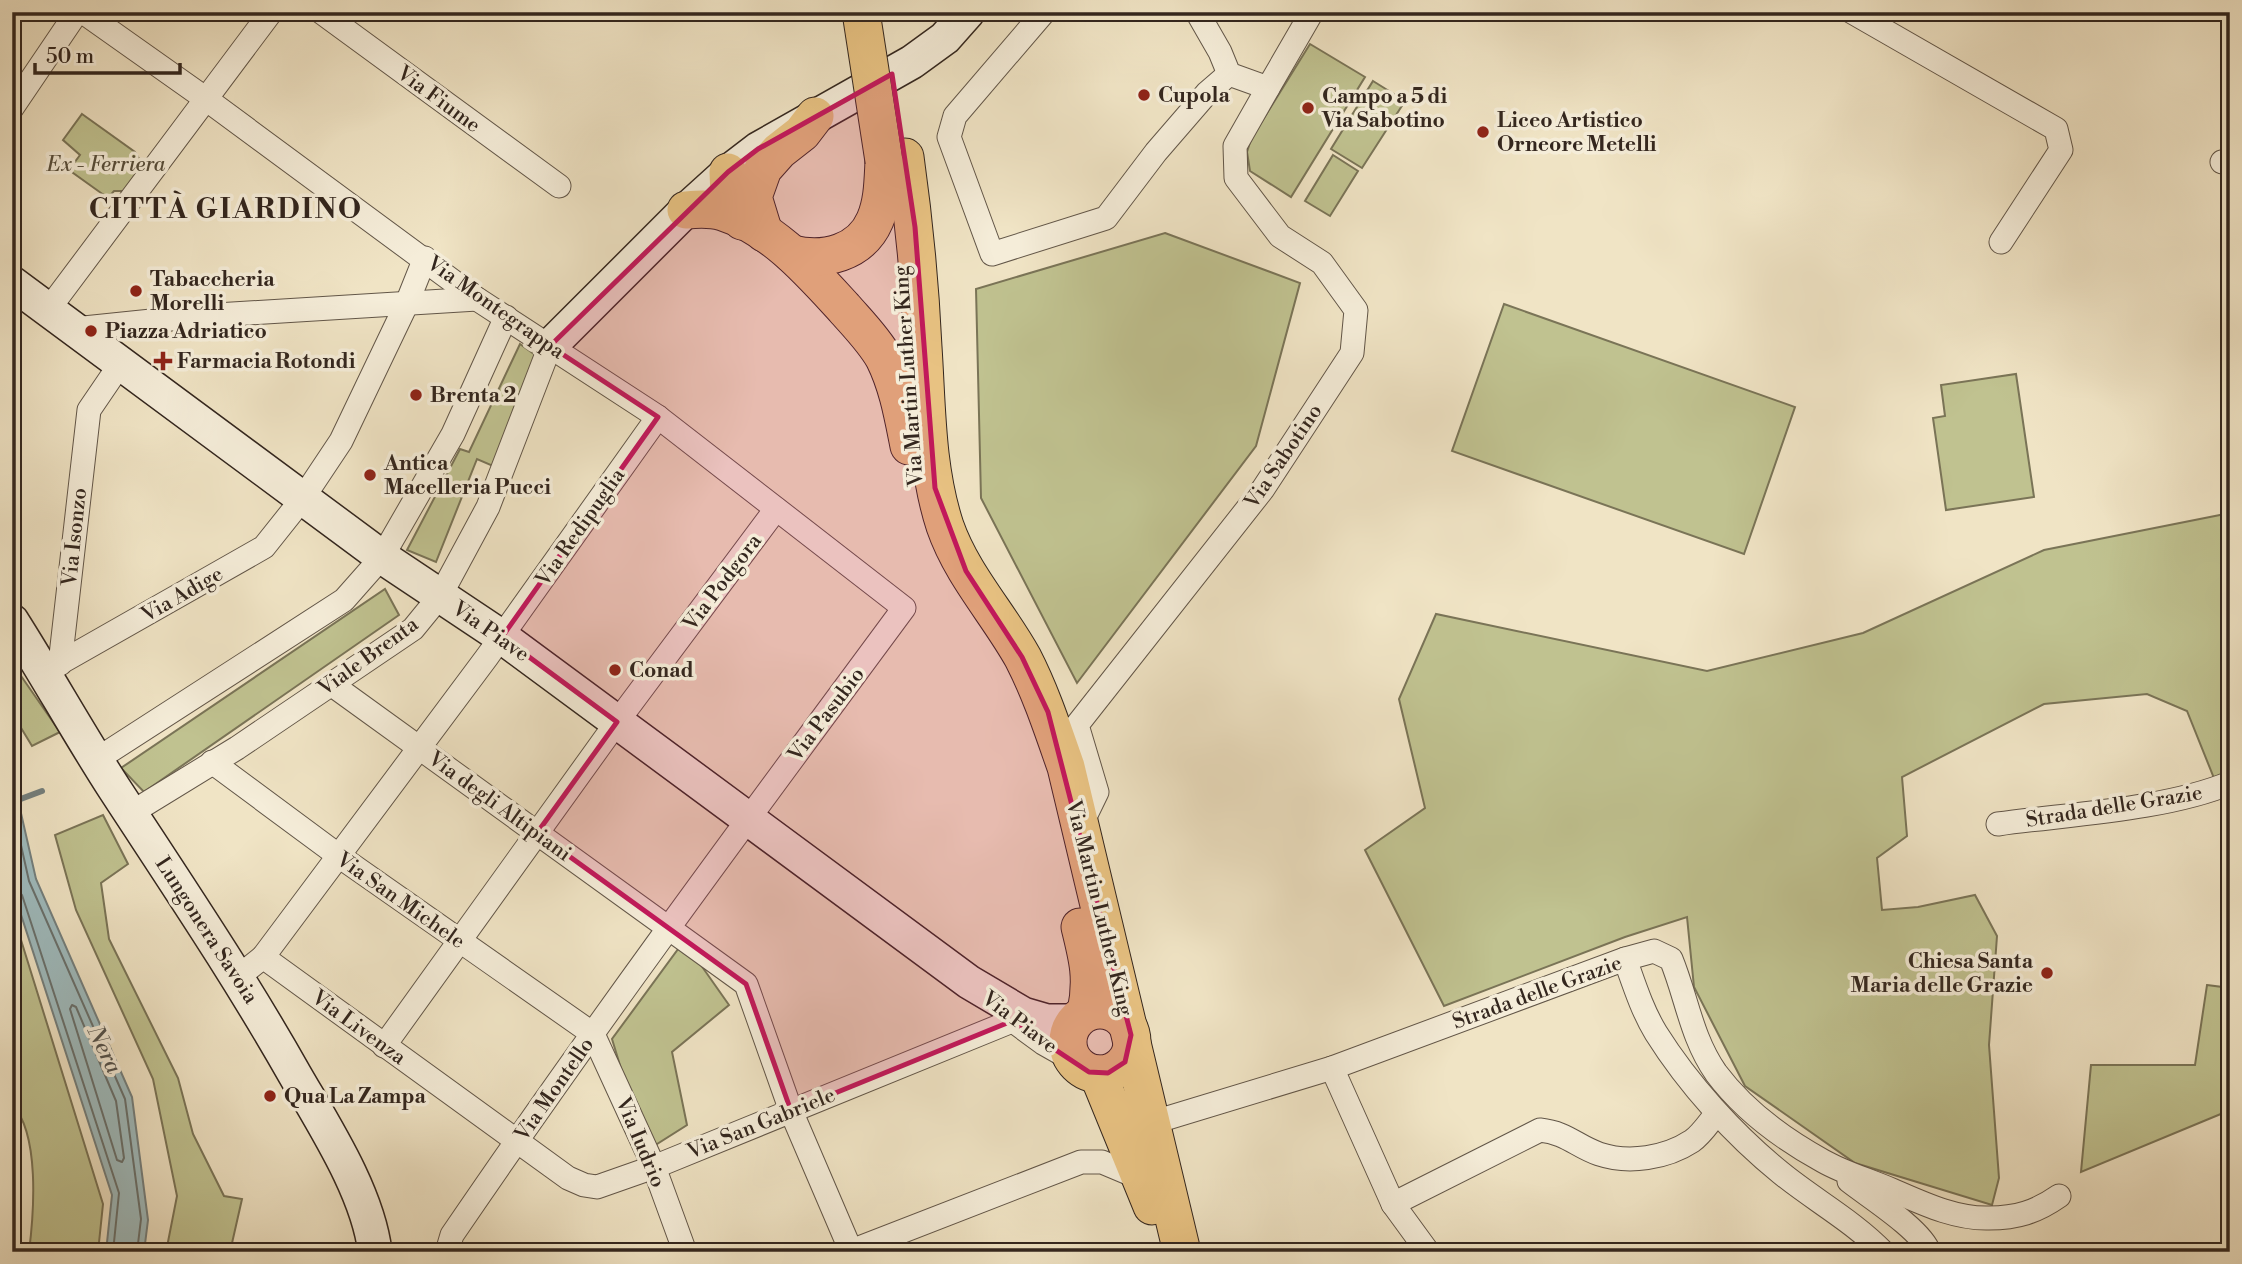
<svg xmlns="http://www.w3.org/2000/svg" width="2242" height="1264" viewBox="0 0 2242 1264" font-family="'Libre Bodoni',serif">
	<style>
		.green { fill: #c0c290; stroke: #7a7457; stroke-width: 2 }
		.water { fill: #9fbcbf; stroke: #74807f; stroke-width: 2 }
		.lines { fill: none; stroke-linecap: round; stroke-linejoin: round }
		.shore { stroke: #69716e; stroke-width: 2 }
		.stream { stroke: #74807f; stroke-width: 6 }
		.street-casing { stroke: #625648; stroke-width: 25 }
		.secondary-casing { stroke: #33261e; stroke-width: 36 }
		.primary-casing { stroke: #33261e; stroke-width: 39 }
		.street { stroke: #f5edd9; stroke-width: 23 }
		.secondary { stroke: #f5edd9; stroke-width: 33 }
		.primary { stroke: #e8c282; stroke-width: 37 }
		.primary-bridge-casing { stroke: #33261e; stroke-width: 39; stroke-linecap: butt }
		.primary-bridge { stroke: #e8c282; stroke-width: 37 }
		.marked { fill: #c2185b; fill-opacity: 0.2; stroke: #c2185b; stroke-width: 5; stroke-linejoin: round }
		.poi-dot { fill: #8f2418; stroke: #f5edd9; stroke-width: 2.5 }
		.labels { text-anchor: middle; stroke-width: 7; stroke-linejoin: round; paint-order: stroke }
		.poi-label { font-size: 21px; font-weight: bold; fill: #33261e; stroke: #f5edd9; text-anchor: start }
		.street-label { font-size: 21px; fill: #33261e; stroke: #f5edd9 }
		.park-label { font-size: 21px; font-style: italic; fill: #564d3a; stroke: #f5edd9 }
		.water-label { font-size: 23px; font-style: italic; fill: #53534e; stroke: #f5edd9 }
		.district-label { font-size: 28px; font-weight: bold; letter-spacing: 2px; fill: #33261e; stroke: #f5edd9 }
	</style>
	<rect width="100%" height="100%" fill="#f0e4c5"/>
	<filter id="stains"><feTurbulence type="fractalNoise" baseFrequency=".00286" numOctaves="4"/><feColorMatrix values="0 0 0 0 .2 0 0 0 0 .09 0 0 0 0 .02 0 0 0 .5 -.17"/></filter>
	<radialGradient id="worn" r=".72"><stop offset=".6" stop-color="#630" stop-opacity="0"/><stop offset="1" stop-color="#630" stop-opacity=".3"/></radialGradient>
	<g class="green">
		<polygon points="1310,44 1365,77 1291,197 1250,171 1247,152 1251,139"/>
		<polygon points="1373,81 1405,101 1362,168 1331,149"/>
		<polygon points="82,114 135,152 144,167 126,191 114,191 108,198 69,170 80,155 63,140"/>
		<polygon points="1333,155 1358,171 1330,216 1305,201"/>
		<polygon points="1165,233 1300,283 1256,446 1077,683 981,498 976,289"/>
		<polygon points="1504,304 1795,407 1744,554 1452,451"/>
		<polygon points="520,344 538,357 493,466 477,459 436,562 407,550 460,449 469,452"/>
		<polygon points="2016,374 2034,497 1946,510 1933,418 1945,416 1941,385"/>
		<polygon points="2230,513 2230,818 2187,711 2147,694 2044,704 1902,777 1907,836 1877,858 1882,910 1918,907 1975,895 1997,936 1989,1045 1999,1178 1992,1205 1855,1163 1745,1086 1694,987 1687,917 1625,937 1444,1006 1365,850 1425,808 1399,699 1436,614 1707,671 1863,633 2044,550"/>
		<polygon points="385,589 399,615 144,792 121,768"/>
		<polygon points="12,663 60,732 32,746 12,713"/>
		<polygon points="103,815 128,864 101,883 109,939 178,1078 193,1134 224,1196 242,1199 230,1252 166,1252 177,1196 153,1079 76,910 55,835"/>
		<path d="M12,911L103,1204L98,1252H29C34,1212 40,1134 12,1104Z"/>
		<polygon points="684,941 729,1005 672,1052 687,1125 646,1151 612,1039"/>
		<polygon points="2207,985 2230,988 2228,1111 2081,1172 2091,1065 2195,1065"/>
	</g>
	<polygon class="water" points="12,787 18,800 36,879 132,1097 148,1220 144,1252 106,1252 112,1195 12,887"/>
	<g class="lines">
		<g class="shore">
			<polyline points="12,805 29,881 125,1099 141,1219 137,1252"/>
			<polyline points="12,889 18,890 22,895 119,1193 113,1252"/>
			<polygon points="72,1005 76,1007 116,1101 124,1158 122,1162 117,1160 70,1009"/>
		</g>
		<polyline class="stream" points="18,800 42,791"/>
		<defs>
			<g id="street">
				<path d="M83,12L206,99L477,299L658,417L904,608C751,815 597,1022 452,1235L447,1252"/>
				<polyline points="321,12 559,186"/>
				<polyline points="1044,12 955,116 949,137 992,254 1106,218 1156,152 1207,93 1229,74"/>
				<polyline points="1197,12 1220,52 1229,74 1268,88 1312,12"/>
				<polyline points="1852,12 2056,129 2061,150 2001,242"/>
				<polyline points="12,108 77,12"/>
				<polyline points="2222,162 2230,160"/>
				<polyline points="48,310 271,12"/>
				<polyline points="74,329 200,316 477,299"/>
				<polyline points="60,664 89,410 121,363"/>
				<polyline points="44,672 264,547 303,498 341,441 407,303 425,258"/>
				<polyline points="331,684 746,984 791,1111 851,1251"/>
				<polyline points="96,760 344,600 382,557 453,434 506,317"/>
				<polyline points="212,762 339,856 593,1034 654,1167 685,1252"/>
				<polyline points="131,813 237,748 413,629 440,596 488,507 550,346"/>
				<path d="M1998,824C2069,814 2164,810 2230,783"/>
				<polyline points="1080,827 1097,792 1077,725 1263,489 1352,353 1356,310 1322,263 1280,236 1236,178 1235,146 1268,88"/>
				<polyline points="263,957 487,657 658,417"/>
				<path d="M1625,959C1634,984 1642,1010 1656,1033C1688,1084 1734,1135 1781,1173C1814,1200 1853,1221 1883,1252"/>
				<polyline points="238,977 263,957 568,1178 584,1185 597,1187 654,1167 1012,1021"/>
				<polyline points="1005,1015 1043,1043 1073,1060"/>
				<polyline points="384,1046 617,722 776,509"/>
				<polyline points="1332,1068 1393,1204 1428,1252"/>
				<path d="M1151,1123L1332,1068L1625,959L1654,951L1671,959C1687,998 1691,1037 1716,1073C1743,1109 1783,1139 1823,1161C1844,1173 1869,1180 1892,1190C1922,1203 1955,1219 1989,1218C2017,1218 2036,1212 2059,1196"/>
				<path d="M1849,1181C1868,1196 1922,1230 1929,1252"/>
				<path d="M1393,1204L1540,1130C1567,1133 1576,1146 1599,1154C1629,1164 1666,1158 1692,1141C1702,1134 1710,1121 1717,1113"/>
				<polyline points="849,1252 1081,1162 1102,1162 1140,1178"/>
			</g>
			<g id="secondary">
				<polyline points="12,283 382,557 502,637 969,982 1023,1014 1047,1021 1075,1021"/>
				<polyline points="550,346 686,210 728,172 758,149 912,62 945,38 968,12"/>
				<path d="M12,621C47,676 79,734 114,788C176,883 239,976 295,1075C325,1127 368,1193 375,1252"/>
			</g>
			<g id="primary">
				<path d="M905,157C914,221 920,283 923,347C927,407 926,468 945,526C962,575 998,613 1023,658C1041,693 1053,730 1066,767L1182,1252"/>
				<polyline points="728,172 729,196 742,221"/>
				<path d="M686,210C699,209 711,208 723,212C773,228 810,271 844,308C858,324 874,340 884,358C898,386 903,416 909,446"/>
				<polyline points="764,233 753,197 763,169 779,151 802,133 815,116"/>
				<path d="M792,254C824,262 861,253 875,220C883,202 883,180 884,161"/>
				<path d="M1080,927C1088,959 1093,979 1086,1012"/>
				<circle cx="1100" cy="1042" r="32"/>
				<polyline points="1098,1074 1152,1206"/>
			</g>
		</defs>
		<use href="#street" class="street-casing"/>
		<use href="#secondary" class="secondary-casing"/>
		<use href="#primary" class="primary-casing"/>
		<use href="#street" class="street"/>
		<use href="#secondary" class="secondary"/>
		<use href="#primary" class="primary"/>
		<defs>
			<polyline id="primary-bridge" points="861,12 884,161"/>
		</defs>
		<use href="#primary-bridge" class="primary-bridge-casing"/>
		<use href="#primary-bridge" class="primary-bridge"/>
	</g>
	<path class="marked" d="M892,74L915,227L935,488L966,571L1022,657L1048,712L1131,1035L1125,1062L1108,1073L1089,1072L1012,1021L791,1111L746,984L537,833L617,722L502,637L658,417L550,346L728,172L758,149Z"/>
	<g class="poi-dot">
		<circle cx="1144" cy="95" r="7"/>
		<circle cx="1308" cy="108" r="7"/>
		<circle cx="1483" cy="132" r="7"/>
		<circle cx="136" cy="291" r="7"/>
		<circle cx="91" cy="331" r="7"/>
		<path d="M159.5 350.5h7v7h7v7h-7v7h-7v-7h-7v-7h7z"/>
		<circle cx="416" cy="395" r="7"/>
		<circle cx="370" cy="475" r="7"/>
		<circle cx="615" cy="670" r="7"/>
		<circle cx="2047" cy="973" r="7"/>
		<circle cx="270" cy="1096" r="7"/>
	</g>
	<g class="labels">
		<g class="poi-label">
			<text x="1158" y="102">Cupola</text>
			<text x="1322" y="103">Campo a 5 di<tspan x="1322" dy="24">Via Sabotino</tspan></text>
			<text x="1497" y="127">Liceo Artistico<tspan x="1497" dy="24">Orneore Metelli</tspan></text>
			<text x="150" y="286">Tabaccheria<tspan x="150" dy="24">Morelli</tspan></text>
			<text x="105" y="338">Piazza Adriatico</text>
			<text x="177" y="368">Farmacia Rotondi</text>
			<text x="430" y="402">Brenta 2</text>
			<text x="384" y="470">Antica<tspan x="384" dy="24">Macelleria Pucci</tspan></text>
			<text x="629" y="677">Conad</text>
			<text x="2033" y="968" text-anchor="end">Chiesa Santa<tspan x="2033" dy="24">Maria delle Grazie</tspan></text>
			<text x="284" y="1103">Qua La Zampa</text>
		</g>
		<g class="street-label">
			<text transform="translate(439 99) rotate(36)" y="7">Via Fiume</text>
			<text transform="translate(496 307) rotate(35)" y="7">Via Montegrappa</text>
			<text transform="translate(908 376) rotate(-94)" y="7">Via Martin Luther King</text>
			<text transform="translate(1283 456) rotate(-56)" y="7">Via Sabotino</text>
			<text transform="translate(580 527) rotate(-55)" y="7">Via Redipuglia</text>
			<text transform="translate(74 537) rotate(-84)" y="7">Via Isonzo</text>
			<text transform="translate(722 582) rotate(-53)" y="7">Via Podgora</text>
			<text transform="translate(182 594) rotate(-30)" y="7">Via Adige</text>
			<text transform="translate(491 631) rotate(35)" y="7">Via Piave</text>
			<text transform="translate(368 656) rotate(-36)" y="7">Viale Brenta</text>
			<text transform="translate(826 714) rotate(-53)" y="7">Via Pasubio</text>
			<text transform="translate(500 806) rotate(36)" y="7">Via degli Altipiani</text>
			<text transform="translate(2114 806) rotate(-9)" y="7">Strada delle Grazie</text>
			<text transform="translate(401 900) rotate(35)" y="7">Via San Michele</text>
			<text transform="translate(1100 908) rotate(76)" y="7">Via Martin Luther King</text>
			<text transform="translate(207 930) rotate(57)" y="7">Lungonera Savoia</text>
			<text transform="translate(1537 992) rotate(-20)" y="7">Strada delle Grazie</text>
			<text transform="translate(1020 1022) rotate(37)" y="7">Via Piave</text>
			<text transform="translate(359 1027) rotate(36)" y="7">Via Livenza</text>
			<text transform="translate(554 1089) rotate(-55)" y="7">Via Montello</text>
			<text transform="translate(761 1123) rotate(-22)" y="7">Via San Gabriele</text>
			<text transform="translate(641 1142) rotate(67)" y="7">Via Iudrio</text>
		</g>
		<g class="park-label">
			<text x="106" y="171">Ex - Ferriera</text>
		</g>
		<g class="water-label">
			<text transform="translate(105 1049) rotate(64)" y="8">Nera</text>
		</g>
		<g class="district-label">
			<text x="226" y="218">CITTÀ GIARDINO</text>
		</g>
	</g>
	<rect width="2242" height="1264" fill="none" stroke="#f0e4c5" stroke-width="42"/>
	<rect x="14" y="14" width="2214" height="1236" fill="none" stroke="#33261e" stroke-width="3.5"/>
	<rect x="21" y="21" width="2200" height="1222" fill="none" stroke="#33261e" stroke-width="2"/>
	<path d="M35 63v10h145v-10" fill="none" stroke="#33261e" stroke-width="3.5"/>
	<text x="46" y="63" font-size="21" fill="#33261e" stroke="#f5edd9" stroke-width="5" paint-order="stroke">50 m</text>
	<rect width="100%" height="100%" filter="url(#stains)"/>
	<rect width="100%" height="100%" fill="url(#worn)"/>
</svg>
